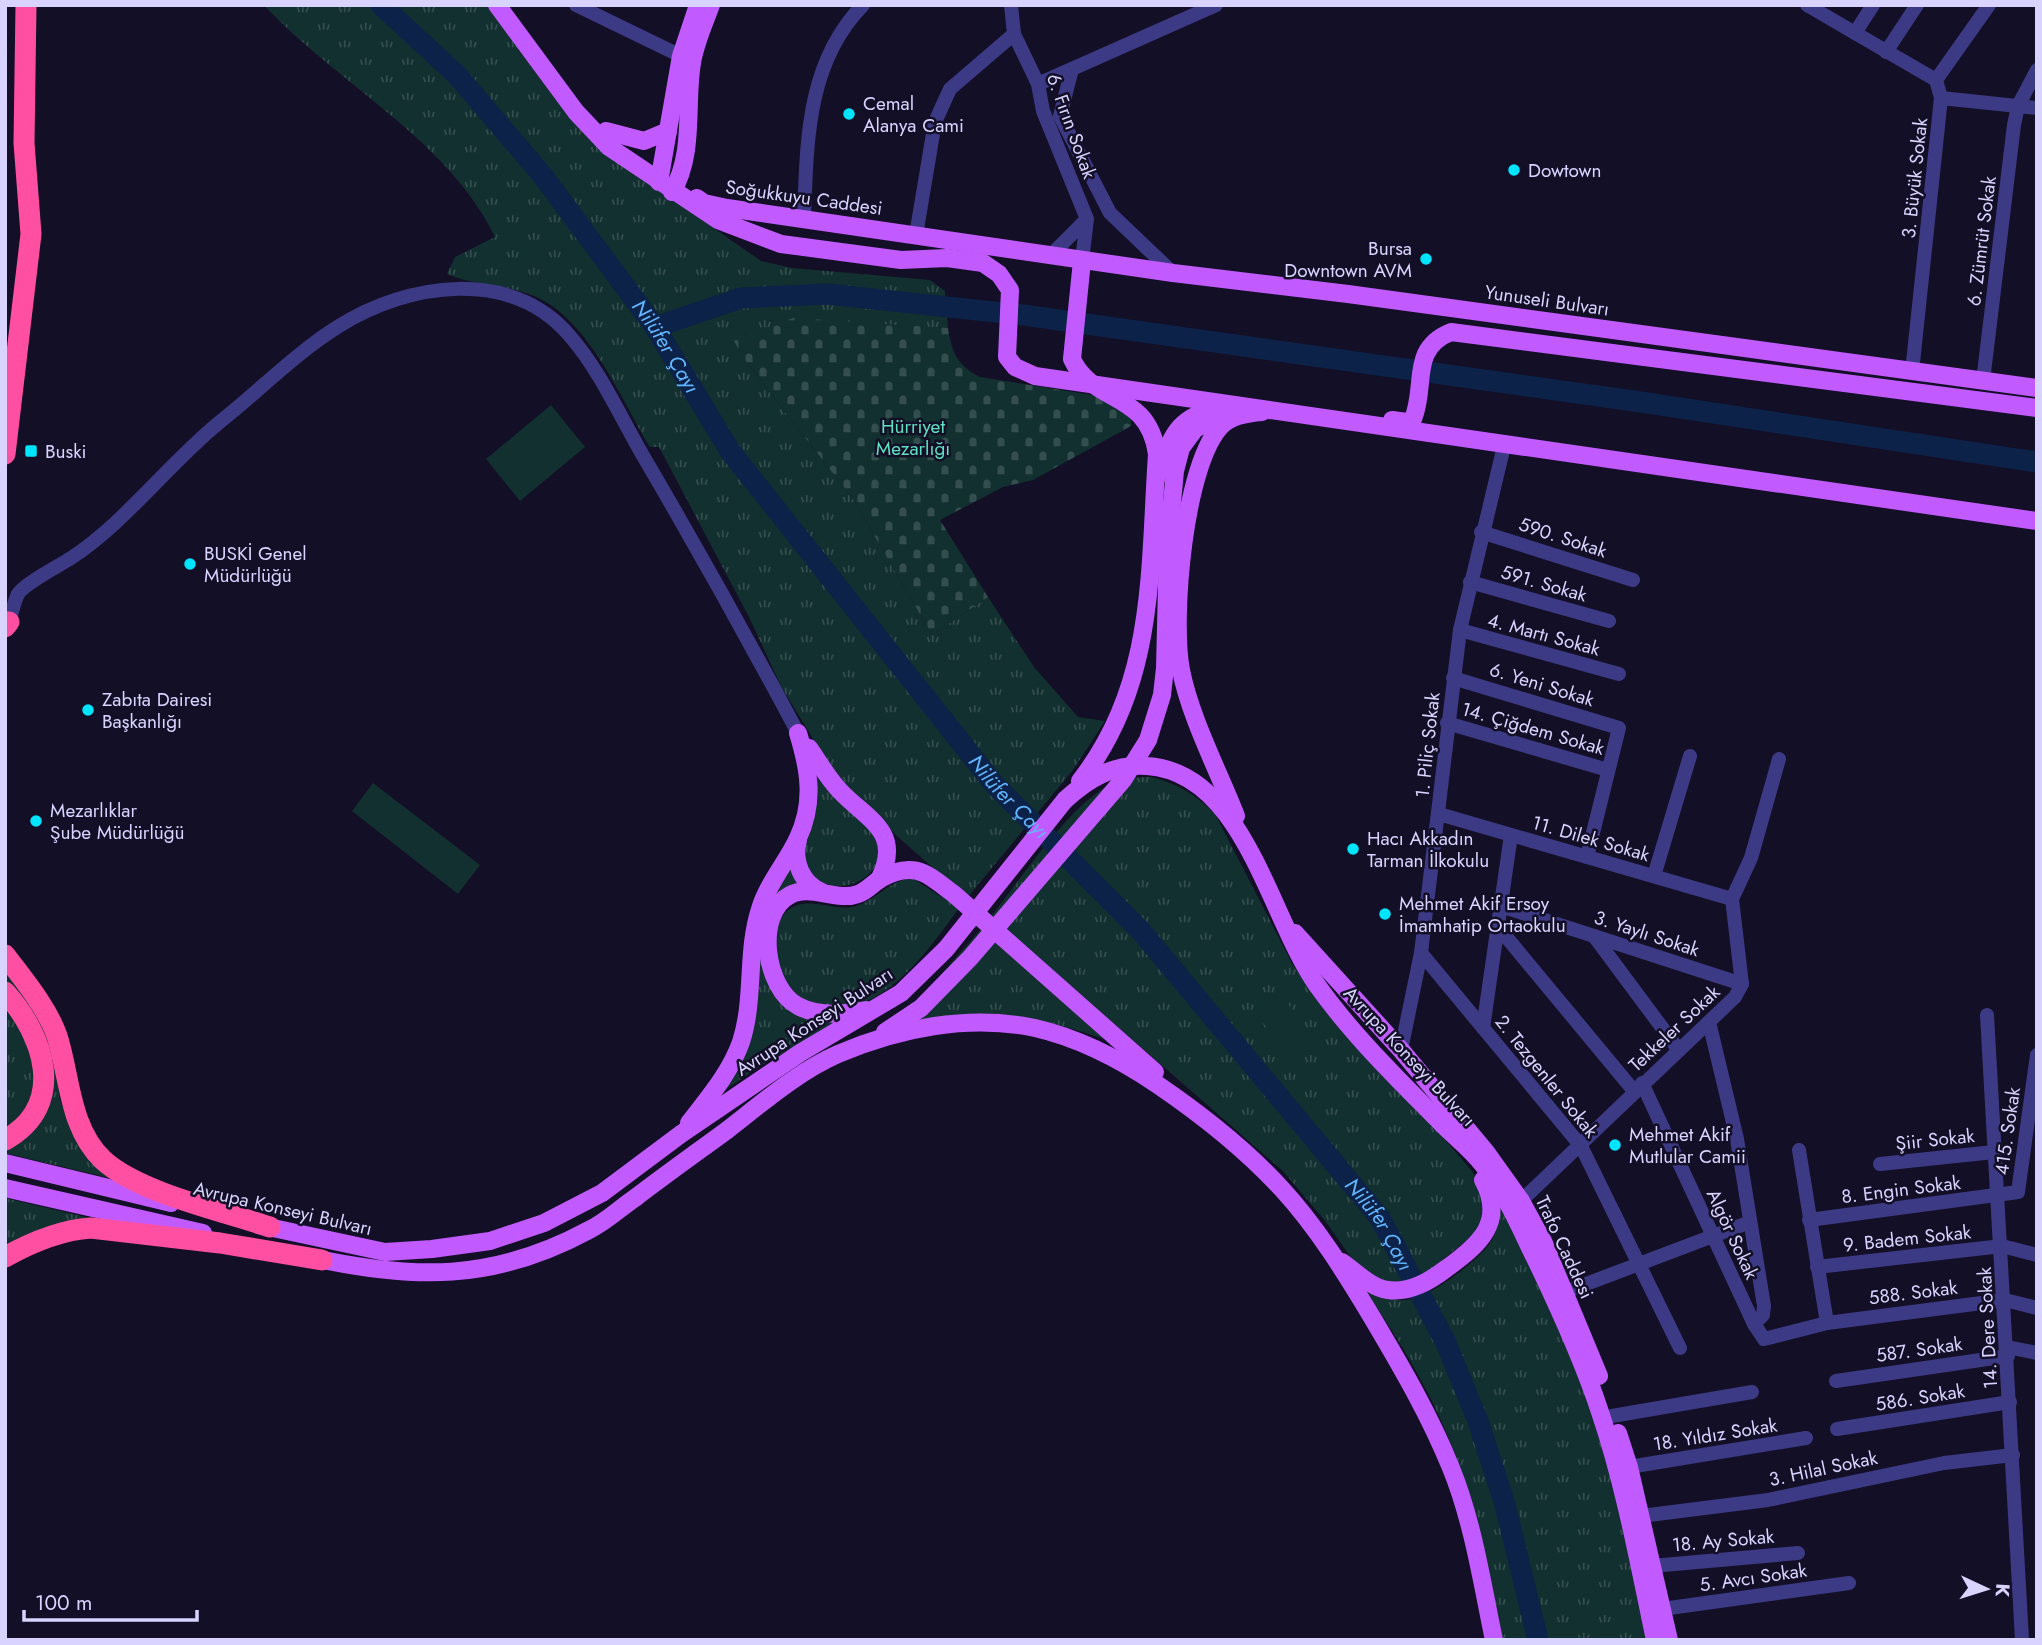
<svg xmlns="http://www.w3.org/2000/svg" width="2042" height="1645" viewBox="0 0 2042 1645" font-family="Jost,sans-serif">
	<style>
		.grass { fill: url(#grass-tufts) }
		.cemetery { fill: url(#cemetery-stones) }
		.pitch { fill: #12302f }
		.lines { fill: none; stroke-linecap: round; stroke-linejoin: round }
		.river { stroke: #0c2248; stroke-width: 21 }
		.minor { stroke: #3d3a85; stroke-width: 14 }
		.major { stroke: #c25bff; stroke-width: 18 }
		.highway { stroke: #ff4fa3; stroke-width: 21 }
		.poi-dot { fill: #00e5ff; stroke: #130f26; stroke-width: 2.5 }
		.labels { text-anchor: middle; stroke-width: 5; stroke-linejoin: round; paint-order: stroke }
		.poi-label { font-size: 19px; fill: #d9d4ff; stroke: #130f26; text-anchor: start }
		.street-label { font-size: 19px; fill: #d9d4ff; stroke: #130f26 }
		.park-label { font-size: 19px; fill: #5fe0c0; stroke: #130f26 }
		.water-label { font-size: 21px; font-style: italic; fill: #62b6ff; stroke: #130f26 }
	</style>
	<defs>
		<pattern id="grass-tufts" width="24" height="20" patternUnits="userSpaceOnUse" patternTransform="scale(1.75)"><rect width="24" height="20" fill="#12302f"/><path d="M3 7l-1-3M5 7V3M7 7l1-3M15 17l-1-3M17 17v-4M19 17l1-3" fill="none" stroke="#344d4e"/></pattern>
		<pattern id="cemetery-stones" width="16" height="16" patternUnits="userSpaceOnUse" patternTransform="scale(1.75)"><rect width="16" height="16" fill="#12302f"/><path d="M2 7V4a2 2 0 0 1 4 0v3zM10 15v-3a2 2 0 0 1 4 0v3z" fill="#344d4e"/></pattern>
	</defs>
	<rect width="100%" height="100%" fill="#130f26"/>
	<g class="grass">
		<path d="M264,5H488L646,181L761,261L792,268L930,280L945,291L948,328L875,325L747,363L853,499L932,635L988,597L1034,667L1078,717L1105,721L1073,770L967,898L879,820L834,773L782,688L749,617L659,447H650C621,399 588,318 534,296C506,284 475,286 447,274L455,257L495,237C449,140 336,83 264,5Z"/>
		<path d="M814,768C821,780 826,790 836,799C849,812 872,822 878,840C892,887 809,908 805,854C803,827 811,796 814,768Z"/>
		<path d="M1151,777C1178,784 1195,794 1215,814L1293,965L1325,1011L1411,1100L1471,1170L1484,1190L1485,1210L1478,1231L1425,1274L1404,1284L1386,1283L1359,1269L1326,1222L1283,1171L991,916C1022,878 1067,808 1109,785C1122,778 1137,777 1151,777Z"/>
		<polygon points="792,861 801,885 770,919 780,996 849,1018 767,1062 717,1095 740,1063 764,914"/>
		<path d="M912,878L959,908C931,946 902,989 856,1006C839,1012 804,1007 791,993C774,975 767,933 785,913C805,892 833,913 856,906C878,899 888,881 912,878Z"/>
		<path d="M981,929L1110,1041C1019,1009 969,1006 876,1029L922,996Z"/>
		<polygon points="5,966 37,1013 55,1057 60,1100 73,1133 118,1180 5,1153 50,1091 5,983"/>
		<polygon points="5,1004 35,1058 32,1099 5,1134"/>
		<polygon points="5,1198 94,1219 5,1251"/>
		<path d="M1498,1200C1529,1263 1564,1326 1587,1393C1614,1474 1631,1557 1651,1640H1503C1492,1586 1482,1530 1464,1478C1441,1410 1405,1347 1364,1289C1379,1295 1395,1303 1411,1299C1434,1294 1483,1258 1493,1238C1499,1225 1498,1214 1498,1200Z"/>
	</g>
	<path class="cemetery" d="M793,318L948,328C952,353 957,365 980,377L1092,395L1111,401L1131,417V426L1033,480L1003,487L940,520L988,597L932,635L853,499L747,363L734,341Z"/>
	<g class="pitch">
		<polygon points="551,405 585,447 520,501 486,459"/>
		<polygon points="373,783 480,865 458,894 352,811"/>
		<polygon points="1285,1000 1316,1040 1292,1060 1260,1019"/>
	</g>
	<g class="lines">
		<g class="river">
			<path id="s1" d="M381,5L457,75L543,176L655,327L730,451L994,784L1141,931L1380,1218L1446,1343L1478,1421L1504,1501L1538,1640"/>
			<polyline points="655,327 741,298 827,294 1023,315 1641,402 2037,462"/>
		</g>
		<g class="minor">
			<polyline points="576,5 681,56"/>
			<polyline points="1011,5 1014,34 1038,84 1043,111 1087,219 1082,261"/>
			<polyline points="1807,5 1855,33"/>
			<polyline points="1873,5 1855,33 1936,80"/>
			<polyline points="1886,52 1917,5"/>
			<polyline points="1072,69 1060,116 1110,213 1173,273"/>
			<polyline points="1038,84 1216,5"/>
			<polyline points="1941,98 2037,108"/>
			<path d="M804,218C807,143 806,63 863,5"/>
			<polyline points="916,235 935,122 950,89 1014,34"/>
			<polyline points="1050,256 1086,220"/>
			<polyline points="1912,372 1941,98 1936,80 1989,5"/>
			<polyline points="1983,381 2014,125 2018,106 2037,70"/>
			<polyline points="1481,532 1633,580"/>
			<polyline points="1470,582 1609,621"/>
			<path d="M9,622C12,613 14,602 18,594C25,583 59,566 71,558C125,523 170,462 221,421C260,390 297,352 339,326C408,283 510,267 569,335C599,369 619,414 642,454C696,546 748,639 798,733"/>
			<polyline points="1460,630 1619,674"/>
			<polyline points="1453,678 1619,728 1587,857"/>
			<polyline points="1447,723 1608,770"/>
			<polyline points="1439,814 1732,899"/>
			<polyline points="1654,876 1690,756"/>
			<polyline points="1501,906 1742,984"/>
			<polyline points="1498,927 1634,1091"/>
			<polyline points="1594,936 1678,1049"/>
			<polyline points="1421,953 1581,1146 1680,1348"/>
			<polyline points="1987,1015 2022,1640"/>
			<polyline points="1709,1022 1737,1139 1764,1306 1763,1315 1754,1324"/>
			<polyline points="1483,1028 1511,835"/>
			<polyline points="1401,1050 1421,953 1460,630 1504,446"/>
			<polyline points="1642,1083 1754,1324 1764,1339 1827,1323 2005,1300 2037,1308"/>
			<polyline points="1799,1150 1827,1323"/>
			<polyline points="1880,1164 1994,1152"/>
			<polyline points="1521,1201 1735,997 1742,984 1732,899 1751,858 1779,759"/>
			<polyline points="1809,1220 2018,1192 2037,1055"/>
			<polyline points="1817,1267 2002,1246 2037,1255"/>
			<polyline points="1565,1292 1750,1222"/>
			<polyline points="2007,1347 2037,1353"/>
			<polyline points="1836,1381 2008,1356"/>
			<polyline points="1612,1416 1752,1392"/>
			<polyline points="1837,1429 2010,1402"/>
			<polyline points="1629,1467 1806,1438"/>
			<polyline points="1641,1516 1768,1500 1944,1463 2013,1455"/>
			<polyline points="1652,1566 1798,1553"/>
			<polyline points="1662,1609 1849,1583"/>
		</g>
		<g class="major">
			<polyline points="497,5 576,112 609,147 718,220 781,244 901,260 947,258 983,263 999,274 1010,290 1007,357 1015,367 1035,376 2037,521"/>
			<polyline points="606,131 644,141 668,131"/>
			<polyline points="659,182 681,56 698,5"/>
			<path d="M672,192C695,154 685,104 692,63C695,43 704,24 711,5"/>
			<polyline points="697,198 704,203 727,208 1173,273 1348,294 2037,388"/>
			<path d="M1392,420L1407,422L1413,419C1427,385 1409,349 1451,332L2037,408"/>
			<path d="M1156,479C1173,434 1174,419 1223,405"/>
			<path d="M809,748C819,762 828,779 841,792C869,821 903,832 879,880"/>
			<path d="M1080,781C1156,684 1149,570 1157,454C1148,390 1093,405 1072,359L1082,261"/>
			<path d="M1236,816C1218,770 1190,717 1181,670C1171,619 1184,462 1222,425C1231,416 1249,413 1262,412"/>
			<path d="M798,840C792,861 802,884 822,892"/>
			<polyline points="1295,933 1401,1050 1486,1152 1521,1201 1543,1241 1599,1376"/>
			<path d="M866,1010C844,1014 818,1017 798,1006C765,989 754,914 790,895C810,884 837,902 858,894C867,891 872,884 880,879C915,859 928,875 955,895L1155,1072"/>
			<polyline points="885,1032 921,1008 970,958 1123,780 1148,740 1162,695 1165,668 1168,545 1175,471 1181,448 1195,429 1226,413"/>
			<path d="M689,1123C709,1097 730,1073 741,1042C755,999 746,952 760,909C768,883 787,862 798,838C815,802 809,769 798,733"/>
			<polyline points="5,1163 171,1203"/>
			<polyline points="5,1188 203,1233"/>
			<path d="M259,1225L385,1252L432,1249L490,1241L544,1223L602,1193L681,1134L800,1053L901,993L946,949L1065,800C1088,779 1114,763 1147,766C1244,772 1269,917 1317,985C1353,1036 1399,1080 1443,1125C1456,1138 1472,1150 1483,1165C1506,1193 1520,1228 1536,1260C1560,1310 1583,1360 1600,1412C1625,1486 1639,1564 1655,1640"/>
			<path d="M309,1257C413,1280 493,1282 589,1230C606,1222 620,1208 635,1198C665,1175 696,1153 726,1131C761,1104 797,1072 838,1054C899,1028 969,1014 1035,1028C1079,1038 1121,1060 1158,1085C1202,1115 1244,1148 1281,1188C1317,1227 1346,1274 1373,1319C1402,1368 1430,1416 1451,1468C1473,1522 1482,1583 1494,1640"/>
			<path d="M1342,1262C1356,1272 1371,1288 1388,1290C1410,1293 1430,1281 1447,1268C1479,1245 1506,1222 1483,1180"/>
			<polyline points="1618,1433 1629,1467 1669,1640"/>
		</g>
		<g class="highway">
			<polyline points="5,454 31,234 24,143 26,5"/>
			<polyline points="5,627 9,622"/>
			<path d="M5,955C23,979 47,1007 57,1036C70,1076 69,1128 103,1160C139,1193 223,1211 270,1227"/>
			<path d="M5,992C44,1035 68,1105 5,1140"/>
			<path d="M5,1257C32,1242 60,1230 91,1228L220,1243L322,1260"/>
		</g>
	</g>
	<g class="poi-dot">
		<circle cx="849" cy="114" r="7"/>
		<circle cx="1514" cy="170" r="7"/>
		<circle cx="1426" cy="259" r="7"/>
		<rect x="24" y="444" width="14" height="14" rx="3.5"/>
		<circle cx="190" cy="564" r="7"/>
		<circle cx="88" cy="710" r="7"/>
		<circle cx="36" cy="821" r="7"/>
		<circle cx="1353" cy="849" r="7"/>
		<circle cx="1385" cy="914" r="7"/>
		<circle cx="1615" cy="1145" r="7"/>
	</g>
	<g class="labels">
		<g class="poi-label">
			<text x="863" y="110">Cemal<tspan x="863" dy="22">Alanya Cami</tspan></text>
			<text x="1528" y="177">Dowtown</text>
			<text x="1412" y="255" text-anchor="end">Bursa<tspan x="1412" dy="22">Downtown AVM</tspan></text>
			<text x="45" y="458">Buski</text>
			<text x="204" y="560">BUSKİ Genel<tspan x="204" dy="22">Müdürlüğü</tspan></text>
			<text x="102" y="706">Zabıta Dairesi<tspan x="102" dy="22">Başkanlığı</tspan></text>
			<text x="50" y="817">Mezarlıklar<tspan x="50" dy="22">Şube Müdürlüğü</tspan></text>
			<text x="1367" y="845">Hacı Akkadın<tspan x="1367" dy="22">Tarman İlkokulu</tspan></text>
			<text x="1399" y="910">Mehmet Akif Ersoy<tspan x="1399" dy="22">İmamhatip Ortaokulu</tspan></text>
			<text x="1629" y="1141">Mehmet Akif<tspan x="1629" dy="22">Mutlular Camii</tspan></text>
		</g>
		<g class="street-label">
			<text transform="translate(1072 126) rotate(70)" y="7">6. Fırın Sokak</text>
			<text transform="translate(1914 178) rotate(-84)" y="7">3. Büyük Sokak</text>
			<text transform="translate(804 197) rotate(8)" y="7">Soğukkuyu Caddesi</text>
			<text transform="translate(1981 241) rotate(-83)" y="7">6. Zümrüt Sokak</text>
			<text transform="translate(1547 300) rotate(8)" y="7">Yunuseli Bulvarı</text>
			<text transform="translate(1563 537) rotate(18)" y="7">590. Sokak</text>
			<text transform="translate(1544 583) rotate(16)" y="7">591. Sokak</text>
			<text transform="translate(1544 634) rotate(15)" y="7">4. Martı Sokak</text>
			<text transform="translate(1542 684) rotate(17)" y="7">6. Yeni Sokak</text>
			<text transform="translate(1533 728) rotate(16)" y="7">14. Çiğdem Sokak</text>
			<text transform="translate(1427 745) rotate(-84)" y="7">1. Piliç Sokak</text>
			<text transform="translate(1591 838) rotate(16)" y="7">11. Dilek Sokak</text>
			<text transform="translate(1647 933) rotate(18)" y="7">3. Yaylı Sokak</text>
			<text transform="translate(814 1021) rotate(-33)" y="7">Avrupa Konseyi Bulvarı</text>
			<text transform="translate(1674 1028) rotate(-43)" y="7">Tekkeler Sokak</text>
			<text transform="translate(1410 1056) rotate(47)" y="7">Avrupa Konseyi Bulvarı</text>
			<text transform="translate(1547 1076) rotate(51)" y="7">2. Tezgenler Sokak</text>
			<text transform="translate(2007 1131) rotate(-82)" y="7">415. Sokak</text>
			<text transform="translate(1935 1139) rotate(-6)" y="7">Şiir Sokak</text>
			<text transform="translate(1901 1189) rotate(-7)" y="7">8. Engin Sokak</text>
			<text transform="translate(283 1208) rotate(13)" y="7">Avrupa Konseyi Bulvarı</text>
			<text transform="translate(1733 1234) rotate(65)" y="7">Algör Sokak</text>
			<text transform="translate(1907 1238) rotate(-6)" y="7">9. Badem Sokak</text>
			<text transform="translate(1565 1247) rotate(65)" y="7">Trafo Caddesi</text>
			<text transform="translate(1913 1292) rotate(-7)" y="7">588. Sokak</text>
			<text transform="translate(1987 1328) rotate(-93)" y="7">14. Dere Sokak</text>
			<text transform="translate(1919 1349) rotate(-8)" y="7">587. Sokak</text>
			<text transform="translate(1920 1397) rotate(-9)" y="7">586. Sokak</text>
			<text transform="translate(1715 1434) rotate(-9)" y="7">18. Yıldız Sokak</text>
			<text transform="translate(1823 1468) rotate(-12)" y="7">3. Hilal Sokak</text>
			<text transform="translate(1723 1540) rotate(-5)" y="7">18. Ay Sokak</text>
			<text transform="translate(1753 1577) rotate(-8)" y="7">5. Avcı Sokak</text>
		</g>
		<g class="park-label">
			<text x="913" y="433">Hürriyet<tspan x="913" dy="22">Mezarlığı</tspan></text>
		</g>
		<g class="water-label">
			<text dy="7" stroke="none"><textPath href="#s1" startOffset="446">Nilüfer Çayı</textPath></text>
			<text dy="7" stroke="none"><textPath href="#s1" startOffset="1013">Nilüfer Çayı</textPath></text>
			<text dy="7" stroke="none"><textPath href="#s1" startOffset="1580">Nilüfer Çayı</textPath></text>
		</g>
	</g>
	<rect width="2042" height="1645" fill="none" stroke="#d9d4ff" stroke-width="14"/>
	<g transform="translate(1986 1589) rotate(94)" stroke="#130f26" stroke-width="5" paint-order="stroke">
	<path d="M0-5L12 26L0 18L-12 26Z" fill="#d9d4ff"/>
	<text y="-10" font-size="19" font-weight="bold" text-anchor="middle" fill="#d9d4ff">K</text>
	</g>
	<path d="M24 1610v10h173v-10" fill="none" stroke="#d9d4ff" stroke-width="3.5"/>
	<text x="35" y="1610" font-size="21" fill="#d9d4ff" stroke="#130f26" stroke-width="5" paint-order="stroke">100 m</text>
</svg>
